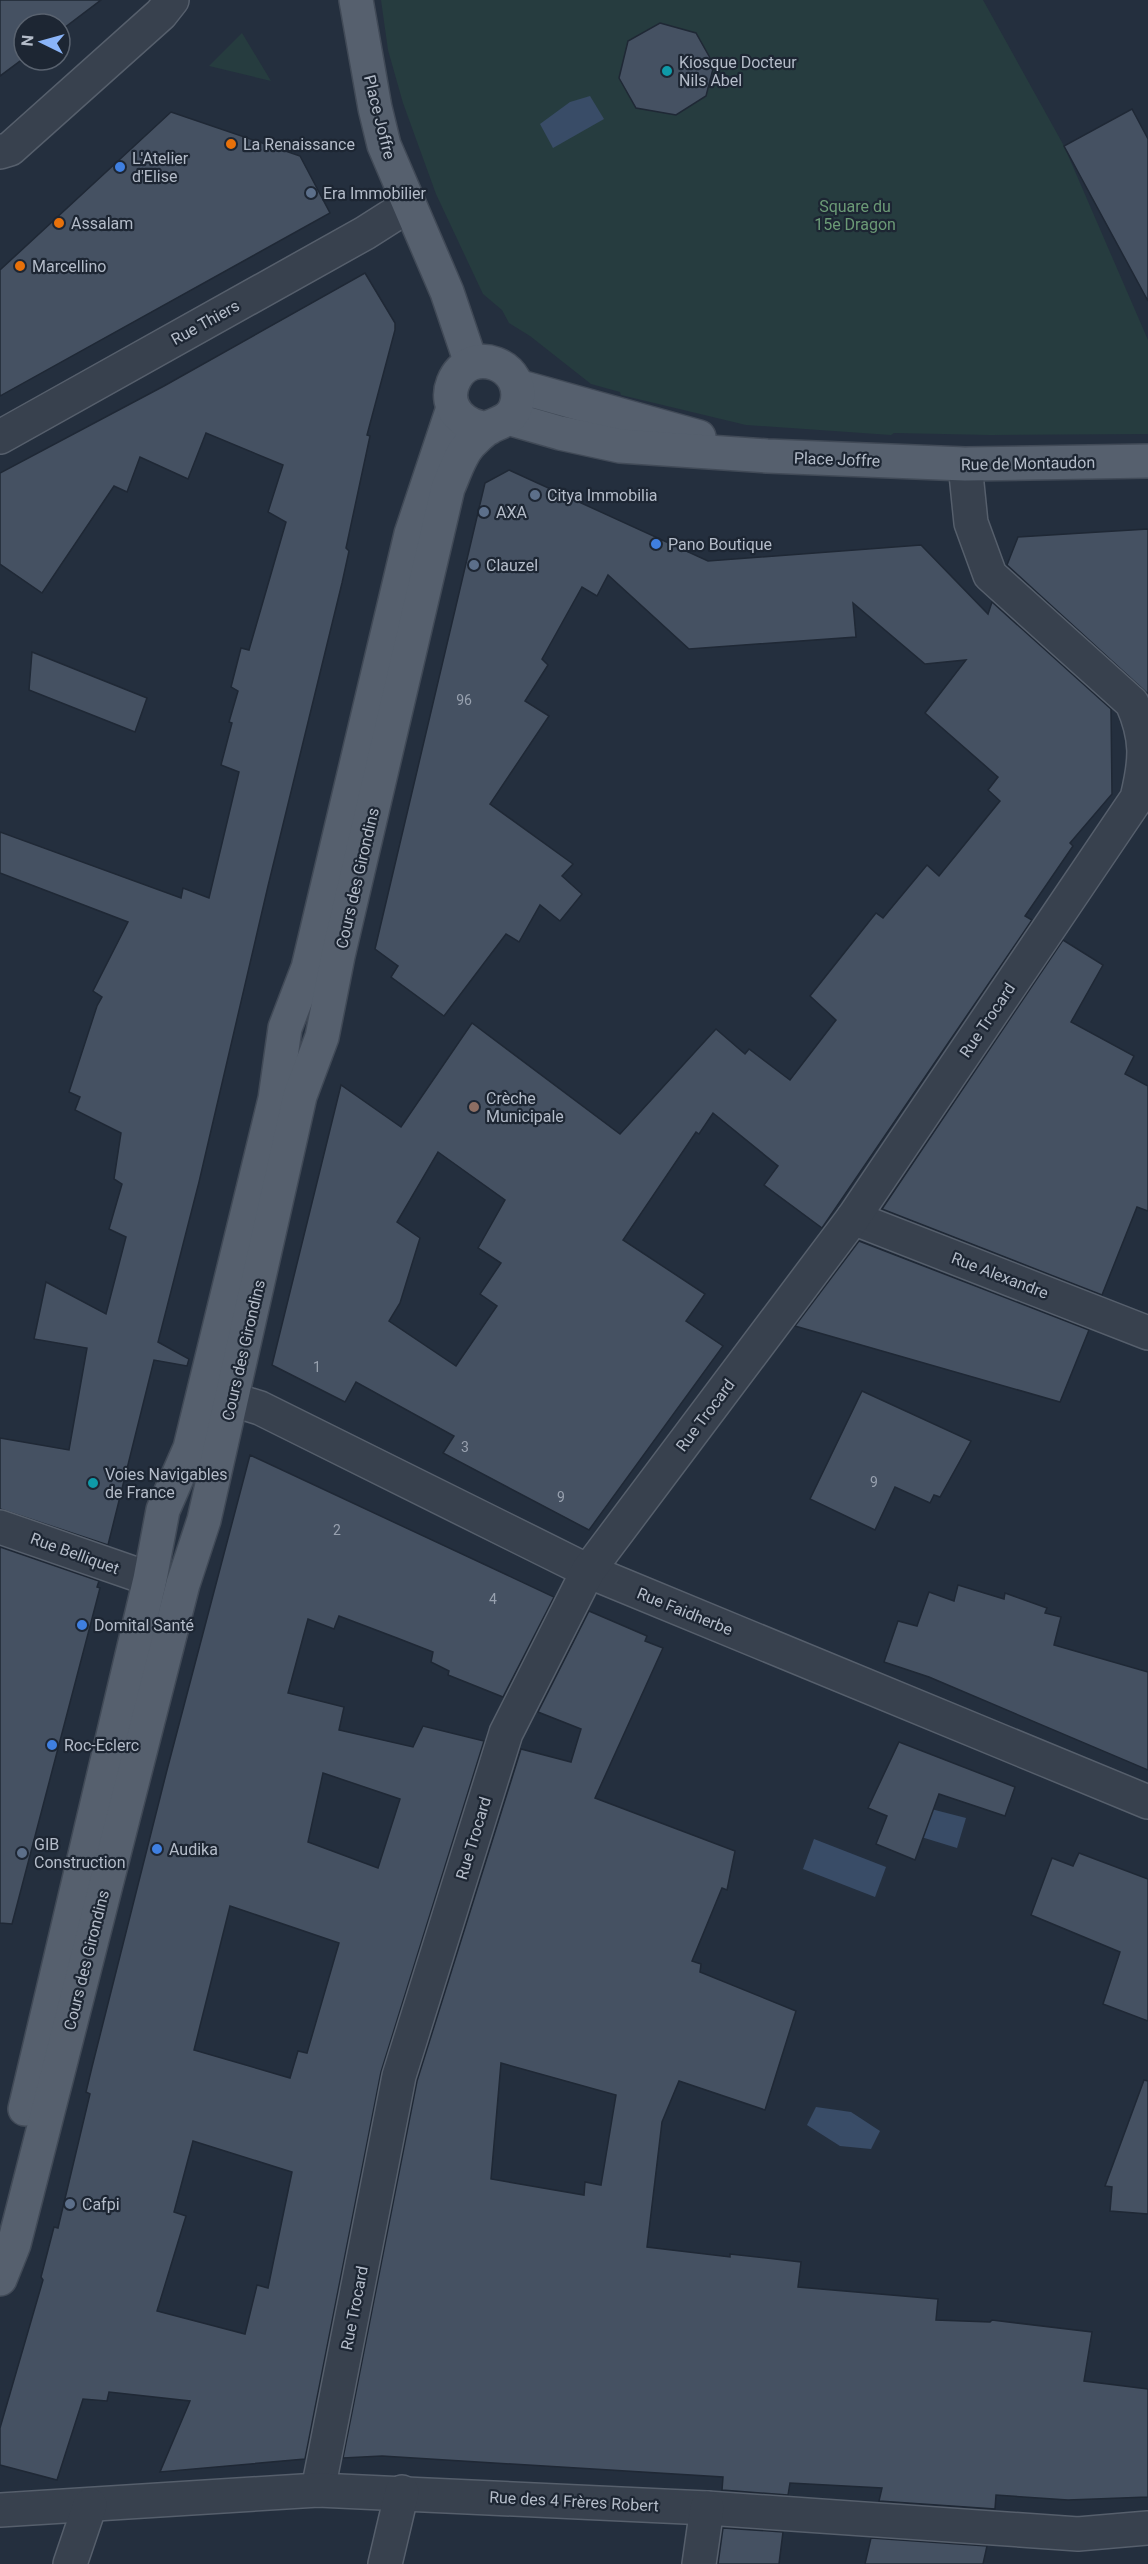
<svg xmlns="http://www.w3.org/2000/svg" width="1148" height="2564" viewBox="0 0 1148 2564" font-family="Roboto,sans-serif">
	<style>
		.green { fill: #263c3f }
		.water { fill: #394c67 }
		.building { fill: #455162; stroke: #1f2835; stroke-width: 1.5; fill-rule: evenodd }
		.lines { fill: none; stroke-linecap: round; stroke-linejoin: round }
		.minor-casing { stroke: #565f6c; stroke-width: 36 }
		.major-casing { stroke: #414a57; stroke-width: 36 }
		.minor { stroke: #38414e; stroke-width: 33 }
		.major { stroke: #56606e; stroke-width: 33 }
		.culture-dot { fill: #0f9aa8; stroke: #1d2633; stroke-width: 2 }
		.food-dot { fill: #e8710a; stroke: #1d2633; stroke-width: 2 }
		.shop-dot { fill: #3f7fe0; stroke: #1d2633; stroke-width: 2 }
		.service-dot { fill: #5c6f8a; stroke: #1d2633; stroke-width: 2 }
		.education-dot { fill: #8d6e63; stroke: #1d2633; stroke-width: 2 }
		.labels { text-anchor: middle; stroke-width: 4.5; stroke-linejoin: round; paint-order: stroke }
		.number-label { font-size: 14px; fill: #98a1af }
		.poi-label { font-size: 16px; fill: #b4bcc9; stroke: #1d2633; text-anchor: start }
		.street-label { font-size: 16px; fill: #b4bcc9; stroke: #1d2633 }
		.park-label { font-size: 16px; fill: #6b9a76; stroke: #1d2633 }
	</style>
	<rect width="100%" height="100%" fill="#242f3e"/>
	<g class="green">
		<polygon points="381,0 983,0 1064,146 1148,340 1148,434 991,435 894,433 891,435 746,425 621,395 620,392 591,384 530,336 509,323 502,310 483,294 436,194 403,103 388,50"/>
		<polygon points="242,33 271,81 209,66"/>
	</g>
	<g class="water">
		<polygon points="590,96 604,119 553,148 540,124 570,102"/>
		<polygon points="900,1801 966,1818 957,1848 892,1828"/>
		<polygon points="814,1839 886,1867 875,1897 803,1869"/>
		<polygon points="816,2107 851,2112 880,2131 871,2149 840,2146 807,2125"/>
	</g>
	<g class="building">
		<polygon points="0,0 101,0 60,31 60,24 24,24 24,58 0,76"/>
		<polygon points="660,23 696,33 714,65 706,96 676,115 636,108 619,78 628,41"/>
		<polygon points="1132,109 1148,139 1148,301 1064,146"/>
		<polygon points="171,112 300,156 330,213 0,396 0,270"/>
		<polygon points="365,273 395,323 395,330 367,435 370,436 346,548 349,551 342,583 268,886 199,1182 158,1342 189,1359 187,1366 154,1360 108,1545 0,1509 0,1438 69,1450 87,1348 34,1339 46,1282 106,1314 126,1237 109,1229 122,1184 114,1179 121,1133 75,1110 80,1097 69,1092 97,1006 102,997 93,991 128,922 0,873 0,832 181,898 183,888 209,898 239,772 221,765 232,723 229,722 238,691 231,687 241,648 249,650 286,522 268,512 283,465 206,433 188,479 140,457 127,492 114,486 42,593 0,564 0,473 164,386"/>
		<path d="M509,470L708,561L921,545L988,614L992,602L1111,709L1112,794L1070,843L1073,846L1025,916L1032,920L822,1228L764,1185L778,1166L713,1113L699,1134L696,1132L623,1240L705,1294L686,1321L723,1346L589,1530L443,1453L454,1436L356,1382L345,1402L272,1365L341,1085L401,1127L472,1023L620,1134L716,1029L745,1054L749,1049L790,1080L836,1020L810,996L876,913L883,918L927,865L939,876L1000,801L988,790L998,777L925,713L966,660L925,664L853,603L856,637L689,649L608,575L597,596L582,587L542,659L548,665L525,701L549,716L490,804L573,864L562,876L582,894L560,921L540,905L519,942L506,934L444,1016L391,977L398,966L375,949L485,483ZM438,1152L505,1200L478,1248L501,1263L480,1294L497,1306L456,1366L389,1321L400,1303L420,1238L397,1222Z"/>
		<polygon points="1148,529 1148,694 1007,565 1018,537"/>
		<polygon points="32,652 147,698 135,732 29,690"/>
		<polygon points="1063,940 1103,965 1071,1022 1134,1056 1125,1074 1148,1086 1148,1211 1137,1207 1102,1295 882,1209"/>
		<polygon points="859,1241 1089,1330 1060,1402 795,1326"/>
		<polygon points="862,1391 971,1441 940,1497 934,1495 930,1503 895,1487 875,1530 810,1499"/>
		<path d="M250,1455L554,1597L503,1697L448,1675L449,1671L431,1662L433,1652L397,1638L339,1616L334,1629L308,1619L288,1693L344,1707L339,1730L413,1747L423,1726L484,1741L381,2072L305,2459L160,2472L190,2401L109,2392L107,2401L83,2399L57,2480L0,2465V2428L43,2280L41,2277L54,2227L58,2228L90,2094L86,2092L92,2067L167,1770ZM323,1773L400,1799L378,1868L308,1842ZM230,1906L339,1943L307,2053L298,2051L290,2078L194,2050ZM193,2141L292,2172L268,2288L257,2285L245,2334L157,2311L186,2216L174,2212Z"/>
		<polygon points="0,1547 99,1581 97,1587 100,1588 12,1924 0,1923"/>
		<polygon points="958,1585 1004,1599 1005,1593 1047,1608 1045,1613 1061,1617 1054,1645 1148,1672 1148,1770 929,1677 884,1662 898,1621 917,1626 929,1592 954,1601"/>
		<path d="M589,1611L647,1636L645,1641L663,1648L595,1798L735,1851L727,1890L722,1888L692,1961L701,1964L700,1972L796,2011L765,2110L679,2081L662,2122L647,2247L730,2257V2254L801,2262L798,2287L938,2299L936,2320L990,2322L992,2320L1092,2332L1084,2381L1148,2389V2497L1068,2500L996,2495L995,2509L879,2501L882,2488L790,2483L788,2495L722,2490L723,2477L382,2456L343,2458L417,2081L521,1749L571,1762L581,1729L538,1712ZM501,2063L616,2095L601,2185L585,2182L584,2195L491,2179Z"/>
		<polygon points="899,1742 1015,1787 1005,1816 939,1794 915,1860 876,1844 887,1816 868,1808"/>
		<polygon points="1079,1853 1148,1879 1148,2021 1103,2004 1120,1952 1031,1915 1052,1858 1073,1866"/>
		<polygon points="1144,2080 1148,2081 1148,2214 1110,2211 1112,2187 1105,2186"/>
		<polygon points="723,2528 783,2532 779,2564 718,2564"/>
		<polygon points="871,2538 987,2546 983,2564 865,2564"/>
	</g>
	<g class="lines">
		<defs>
			<g id="minor">
				<polyline points="0,152 10,149 161,14 172,0"/>
				<polyline points="0,437 365,233 409,205"/>
				<polyline points="853,1218 1148,1333"/>
				<polyline points="231,1399 260,1408 588,1571 1148,1802"/>
				<polyline points="0,1527 150,1579"/>
				<path d="M318,2490L399,2076L506,1733L588,1571L853,1218L1137,798C1146,761 1148,739 1132,703L990,575L971,523L965,464"/>
				<polyline points="0,2510 318,2490 707,2508 1078,2534 1148,2528"/>
				<polyline points="70,2564 90,2505"/>
				<polyline points="385,2564 402,2492"/>
				<polyline points="699,2564 707,2508"/>
			</g>
			<g id="major">
				<polyline points="356,0 375,108 384,145 447,292 471,363"/>
				<polyline points="517,386 699,437"/>
				<polyline points="508,418 560,433 620,446 767,456 965,464 1148,461"/>
				<polyline points="25,2109 150,1579 163,1510 190,1448 275,1099 285,1028 308,968 411,534 453,408"/>
				<path d="M0,2279L14,2244L183,1584L204,1520L300,1096L322,1037L338,956L448,488C454,475 460,454 471,443C476,438 482,432 488,428C499,422 511,421 516,406C529,365 469,342 453,383C443,408 465,428 489,428"/>
			</g>
		</defs>
		<use href="#minor" class="minor-casing"/>
		<use href="#major" class="major-casing"/>
		<use href="#minor" class="minor"/>
		<use href="#major" class="major"/>
	</g>
	<g class="culture-dot">
		<circle cx="667" cy="71" r="6"/>
		<circle cx="93" cy="1483" r="6"/>
	</g>
	<g class="food-dot">
		<circle cx="231" cy="144" r="6"/>
		<circle cx="59" cy="223" r="6"/>
		<circle cx="20" cy="266" r="6"/>
	</g>
	<g class="shop-dot">
		<circle cx="120" cy="167" r="6"/>
		<circle cx="656" cy="544" r="6"/>
		<circle cx="82" cy="1625" r="6"/>
		<circle cx="52" cy="1745" r="6"/>
		<circle cx="157" cy="1849" r="6"/>
	</g>
	<g class="service-dot">
		<circle cx="311" cy="193" r="6"/>
		<circle cx="535" cy="495" r="6"/>
		<circle cx="484" cy="512" r="6"/>
		<circle cx="474" cy="565" r="6"/>
		<circle cx="22" cy="1853" r="6"/>
		<circle cx="70" cy="2204" r="6"/>
	</g>
	<circle class="education-dot" cx="474" cy="1107" r="6"/>
	<g class="labels">
		<g class="number-label">
			<text x="464" y="705">96</text>
			<text x="317" y="1372">1</text>
			<text x="465" y="1452">3</text>
			<text x="874" y="1487">9</text>
			<text x="561" y="1502">9</text>
			<text x="337" y="1535">2</text>
			<text x="493" y="1604">4</text>
		</g>
		<g class="poi-label">
			<text x="679" y="68">Kiosque Docteur<tspan x="679" dy="18">Nils Abel</tspan></text>
			<text x="243" y="150">La Renaissance</text>
			<text x="132" y="164">L'Atelier<tspan x="132" dy="18">d'Elise</tspan></text>
			<text x="323" y="199">Era Immobilier</text>
			<text x="71" y="229">Assalam</text>
			<text x="32" y="272">Marcellino</text>
			<text x="547" y="501">Citya Immobilia</text>
			<text x="496" y="518">AXA</text>
			<text x="668" y="550">Pano Boutique</text>
			<text x="486" y="571">Clauzel</text>
			<text x="486" y="1104">Crèche<tspan x="486" dy="18">Municipale</tspan></text>
			<text x="105" y="1480">Voies Navigables<tspan x="105" dy="18">de France</tspan></text>
			<text x="94" y="1631">Domital Santé</text>
			<text x="64" y="1751">Roc-Eclerc</text>
			<text x="34" y="1850">GIB<tspan x="34" dy="18">Construction</tspan></text>
			<text x="169" y="1855">Audika</text>
			<text x="82" y="2210">Cafpi</text>
		</g>
		<g class="street-label">
			<text transform="translate(380 117) rotate(76)" y="6">Place Joffre</text>
			<text transform="translate(205 322) rotate(-29)" y="6">Rue Thiers</text>
			<text transform="translate(837 459) rotate(2)" y="6">Place Joffre</text>
			<text transform="translate(1028 463) rotate(-1)" y="6">Rue de Montaudon</text>
			<text transform="translate(357 878) rotate(-77)" y="6">Cours des Girondins</text>
			<text transform="translate(987 1020) rotate(-56)" y="6">Rue Trocard</text>
			<text transform="translate(1000 1275) rotate(21)" y="6">Rue Alexandre</text>
			<text transform="translate(243 1350) rotate(-77)" y="6">Cours des Girondins</text>
			<text transform="translate(705 1415) rotate(-53)" y="6">Rue Trocard</text>
			<text transform="translate(75 1553) rotate(20)" y="6">Rue Belliquet</text>
			<text transform="translate(685 1611) rotate(22)" y="6">Rue Faidherbe</text>
			<text transform="translate(473 1838) rotate(-73)" y="6">Rue Trocard</text>
			<text transform="translate(86 1960) rotate(-76)" y="6">Cours des Girondins</text>
			<text transform="translate(354 2308) rotate(-79)" y="6">Rue Trocard</text>
			<text transform="translate(574 2501) rotate(3)" y="6">Rue des 4 Frères Robert</text>
		</g>
		<g class="park-label">
			<text x="855" y="212">Square du<tspan x="855" dy="18">15e Dragon</tspan></text>
		</g>
	</g>
	<g transform="translate(42 42) rotate(275)"><circle r="28" fill="#1d2633" stroke="#59626f" stroke-width="1.5"/>
	<path d="M0-4.5L10 22L0 15L-10 22Z" fill="#8ab4f8"/>
	<text y="-9" font-size="16" font-weight="bold" text-anchor="middle" fill="#b4bcc9">N</text>
	</g>
</svg>
